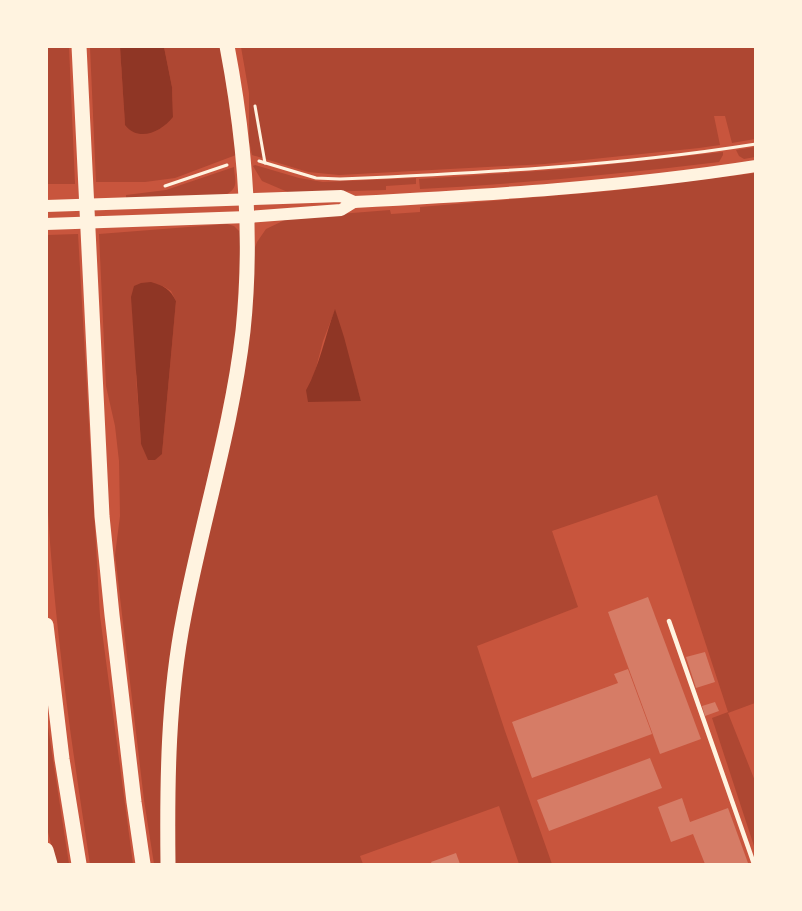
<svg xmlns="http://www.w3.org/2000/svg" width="802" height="911" viewBox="0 0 802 911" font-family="'DM Sans',sans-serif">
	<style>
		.green { fill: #ae4732; fill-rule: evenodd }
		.water { fill: #8f3625 }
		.building { fill: #d67c66 }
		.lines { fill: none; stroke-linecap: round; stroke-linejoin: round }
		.path { stroke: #fff3e0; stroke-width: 3 }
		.service { stroke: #fff3e0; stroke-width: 4.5 }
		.secondary { stroke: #fff3e0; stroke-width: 12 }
		.trunk { stroke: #fff3e0; stroke-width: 15 }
	</style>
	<rect width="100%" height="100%" fill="#c8553d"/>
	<g class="green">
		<polygon points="46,47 69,47 75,184 47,184"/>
		<polygon points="90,47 120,47 125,125 173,117 172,87 164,47 221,47 236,155 175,178 145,182 96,182"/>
		<polygon points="241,47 755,47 755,139 732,143 725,116 714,116 720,145 699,148 545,164 339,175 308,172 252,155 249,141 249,93"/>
		<polygon points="755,147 755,157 744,159 739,156 736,150"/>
		<path d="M723,152V155L719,162C619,174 520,184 420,189L419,179L568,169Z"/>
		<polygon points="255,165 299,178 323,182 416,178 416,184 386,186 386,190 290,193 262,181 253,166"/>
		<path d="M234,167C235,182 239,187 226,195L126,198V195L166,190Z"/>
		<path d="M755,173V703L728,713L755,781V849L712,718L728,712L657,495L552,531L578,607L477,646L505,731L552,864H519L499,806L360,856L363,864H174L176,732L183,662L254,250L257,242L266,229L289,218L390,210L391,214L420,212V207L610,191ZM335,310L361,401L306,390L315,372L323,341Z"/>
		<path d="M227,224L234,226L239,231L241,246L236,328L230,373L220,421L177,617L161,864H154L144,800L115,555L120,516L119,461L115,426L106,386L99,234ZM163,286L171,291L176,301L162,454L141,444L136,376Z"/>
		<path d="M78,234L100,616L133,864H90C72,748 55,630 48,512C43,420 46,327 47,235Z"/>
		<polygon points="46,714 69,864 56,864 47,828"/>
	</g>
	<g class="water">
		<path d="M120,47H164L172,87L173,117C162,131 139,143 125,125Z"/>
		<path d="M151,282C164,286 170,289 176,301L162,454L155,460H148L141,444L131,297L134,286L141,283Z"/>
		<path d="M335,309L344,337L361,401L308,402L306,390C320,365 325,336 335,309Z"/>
	</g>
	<g class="building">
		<polygon points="648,597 701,739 660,754 608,612"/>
		<polygon points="705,652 715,682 696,688 686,657"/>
		<polygon points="628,669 652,734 532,778 512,722 618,683 614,674"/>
		<polygon points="715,702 719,711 705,716 702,706"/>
		<polygon points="650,758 662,788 549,831 537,800"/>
		<polygon points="682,798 690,822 728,808 748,863 705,864 693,834 671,842 658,807"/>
		<polygon points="456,853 460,864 432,864 431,862"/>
	</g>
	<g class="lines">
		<g class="path">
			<polyline points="255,106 265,163"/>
			<path d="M259,161L316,178L340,179C479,173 618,166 756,144"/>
			<polyline points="165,186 227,165"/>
		</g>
		<polyline class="service" points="669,621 754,864"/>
		<g class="secondary">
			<polyline points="46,206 341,196 354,202"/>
			<path d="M46,224L248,217L341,210L354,202C489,195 622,187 756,166"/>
		</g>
		<g class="trunk">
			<polyline points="79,46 102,516 112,615 134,802 143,864"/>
			<polyline points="46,625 62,759 79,864"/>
			<polyline points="46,850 50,864"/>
			<path d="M168,864C167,781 168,697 184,616C202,521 232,427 243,331C253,236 245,140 227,46"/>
		</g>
	</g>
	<rect width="802" height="911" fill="none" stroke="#fff3e0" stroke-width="96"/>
</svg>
